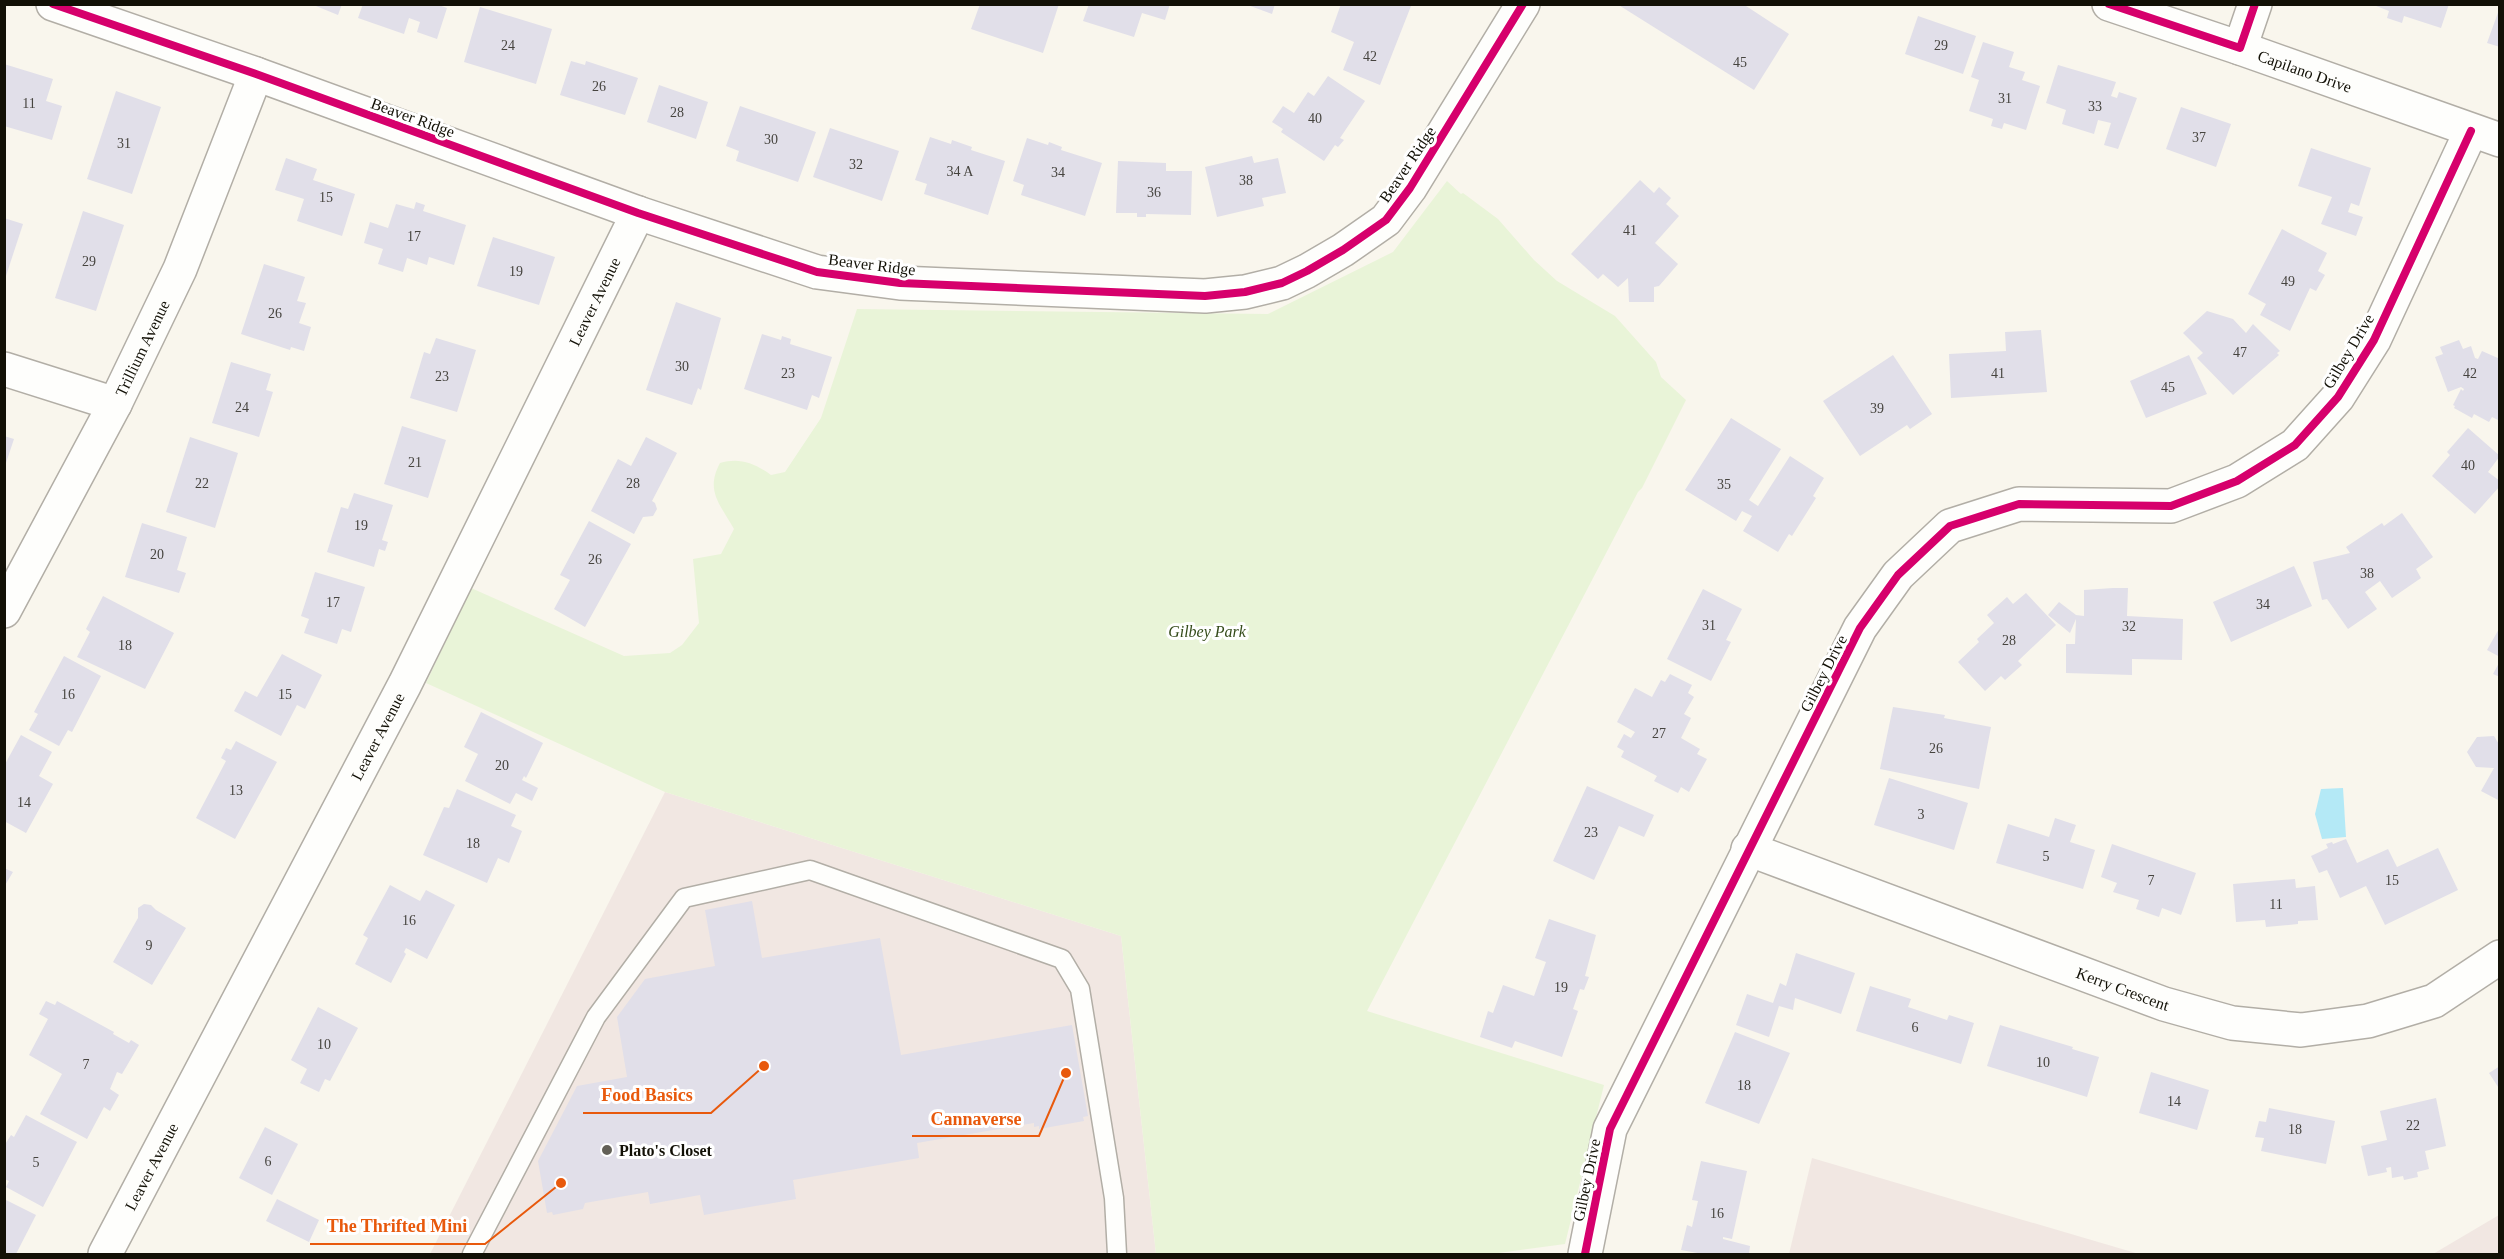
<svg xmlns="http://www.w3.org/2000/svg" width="2504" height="1259" viewBox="0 0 2504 1259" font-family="Georgia,serif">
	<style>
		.commercial { fill: #f1e7e2 }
		.green { fill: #e9f4d8 }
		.water { fill: #b4e9f6 }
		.building { fill: #e1dfe9 }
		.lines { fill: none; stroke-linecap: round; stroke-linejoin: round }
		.service-casing { stroke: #b2aea6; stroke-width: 21 }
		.minor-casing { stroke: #b2aea6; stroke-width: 36 }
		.service { stroke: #fefefc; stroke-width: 18 }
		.minor { stroke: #fefefc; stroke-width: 33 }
		.cycleway-casing { stroke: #fff; stroke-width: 11 }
		.cycleway { stroke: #d6006c; stroke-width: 8 }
		.poi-dot { fill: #636057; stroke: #fff; stroke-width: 2 }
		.labels { text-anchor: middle; stroke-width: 6; stroke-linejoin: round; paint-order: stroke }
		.number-label { font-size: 14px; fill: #46443f }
		.street-label { font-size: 16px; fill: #121006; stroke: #fff }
		.park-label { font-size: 16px; font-style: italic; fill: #344b1a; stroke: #fff }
		.poi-label { font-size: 16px; font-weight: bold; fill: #121006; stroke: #fff; text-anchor: start }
		.leader { fill: none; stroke: #e8590c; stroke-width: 2 }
		.callout-dot { fill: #e8590c; stroke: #fff; stroke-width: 2 }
		.callout-label { font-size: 18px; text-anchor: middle; font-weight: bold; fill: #e8590c; stroke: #fff; stroke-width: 6; stroke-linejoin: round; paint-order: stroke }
	</style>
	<rect width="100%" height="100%" fill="#f9f6ed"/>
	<g class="commercial">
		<polygon points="665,792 1121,936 1156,1254 430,1254"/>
		<polygon points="1812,1158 2139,1254 1789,1254"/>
		<polygon points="2499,1215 2499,1254 2433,1254"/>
	</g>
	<path class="green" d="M1447,181L1461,194L1463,193L1498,219L1534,260L1557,281L1615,316L1656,362L1661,377L1686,400L1642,488L1638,492L1367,1011L1604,1085L1565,1244L1491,1254H1156L1121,936L665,792L426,683L471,588L624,656L670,653L682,645L699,623L693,559L721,554L734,529C720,504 705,491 720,463C739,457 755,463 771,475L785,472L821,418L857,309L1268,314L1393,252Z"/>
	<polygon class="water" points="2343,788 2346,837 2322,839 2315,814 2321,789"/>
	<g class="building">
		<polygon points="311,4 342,4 338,15"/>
		<polygon points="363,4 436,4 447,8 437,39 417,32 420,22 409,18 404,34 358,18"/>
		<polygon points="980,4 1059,4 1043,53 971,29"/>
		<polygon points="1089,4 1170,4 1165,20 1142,13 1134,37 1083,21"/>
		<polygon points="1245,4 1275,4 1272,14"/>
		<polygon points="1341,4 1406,4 1411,6 1380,85 1343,70 1354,42 1331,32"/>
		<polygon points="1617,4 1743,4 1789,34 1754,90"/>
		<polygon points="2371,4 2449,4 2441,28 2404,16 2402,23 2387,18 2389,11"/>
		<polygon points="480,7 552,29 536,84 464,62"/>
		<polygon points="2500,7 2500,47 2487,43"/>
		<polygon points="1918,16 1976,36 1963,74 1905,54"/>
		<polygon points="1983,42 2014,52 2009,67 2025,72 2022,80 2040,86 2026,130 2004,123 2002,129 1991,126 1993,119 1969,111 1979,80 1971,77"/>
		<polygon points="571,61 585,65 586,61 638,78 625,115 560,95"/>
		<polygon points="4,64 53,79 46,101 62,106 52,140 4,126"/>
		<polygon points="2058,65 2116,82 2111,96 2117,98 2119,92 2137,98 2118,149 2104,145 2111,123 2098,120 2094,134 2062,124 2066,110 2046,103"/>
		<polygon points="1328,76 1365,101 1340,138 1344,140 1338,147 1335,145 1324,161 1281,132 1283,129 1272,122 1283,106 1294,113 1308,92 1314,96"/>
		<polygon points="659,85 708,102 696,139 647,122"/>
		<polygon points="116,91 161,107 132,194 87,179"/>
		<polygon points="740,106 816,132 798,182 736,161 739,151 726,146"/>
		<polygon points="2181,107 2231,124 2216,167 2166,149"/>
		<polygon points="830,128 899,151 882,201 813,177"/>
		<polygon points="930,137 951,144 952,140 972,147 971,150 1005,161 988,215 924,194 927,184 915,180"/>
		<polygon points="1027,138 1048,145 1049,142 1062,147 1061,150 1102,163 1085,216 1021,195 1024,185 1013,181"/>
		<polygon points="2311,148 2371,168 2359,206 2351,203 2348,212 2363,217 2356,236 2321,224 2332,197 2298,186"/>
		<polygon points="1252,156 1254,163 1278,158 1286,193 1262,198 1264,206 1217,217 1205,167"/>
		<polygon points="286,158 317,169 313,180 355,194 342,236 297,221 304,199 275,190"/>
		<polygon points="1118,161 1166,163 1166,171 1192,171 1191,215 1146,214 1146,217 1137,217 1137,213 1116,213"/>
		<polygon points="1640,180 1654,193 1659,187 1671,198 1666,204 1679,216 1655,243 1678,264 1659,286 1654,287 1654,302 1629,302 1628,278 1618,287 1603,274 1598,279 1571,254"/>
		<polygon points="416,202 425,205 423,211 466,225 454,265 429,257 427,265 407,258 403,272 378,264 383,249 364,243 370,222 388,228 396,204 414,209"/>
		<polygon points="83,211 124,225 96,311 55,298"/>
		<polygon points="4,218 23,224 5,279 4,279"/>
		<polygon points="2282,229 2327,253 2318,271 2325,275 2316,291 2310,288 2290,331 2260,315 2266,304 2248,294"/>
		<polygon points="493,237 555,257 539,305 477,286"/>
		<polygon points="264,264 305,277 297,301 306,303 299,323 311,327 304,351 291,347 290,350 241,334"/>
		<polygon points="676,302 721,318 701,390 698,388 692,405 646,390"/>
		<polygon points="2207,311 2233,319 2246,333 2253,324 2280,351 2277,353 2279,355 2233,395 2197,358 2203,353 2183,333"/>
		<polygon points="2041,330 2047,392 1951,398 1949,354 2006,351 2005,332"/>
		<polygon points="762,334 781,340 782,336 791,339 790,344 832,357 819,398 812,395 807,410 744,389"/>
		<polygon points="436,338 476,350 457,412 410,398 424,352 430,354"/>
		<polygon points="2459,340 2463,349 2471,346 2475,358 2478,359 2482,351 2500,359 2500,421 2492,417 2489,422 2474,414 2472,418 2454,408 2455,406 2453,405 2461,389 2463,391 2464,389 2461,387 2448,392 2435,357 2443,354 2440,347"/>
		<polygon points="1893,355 1932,414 1910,429 1907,425 1860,456 1823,401"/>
		<polygon points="2189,355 2207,394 2146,418 2130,381"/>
		<polygon points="231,362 271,374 266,390 273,392 259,437 212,423"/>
		<polygon points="1731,418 1781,449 1749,500 1758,506 1790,456 1824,478 1813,496 1816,498 1792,536 1789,534 1778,552 1743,531 1752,516 1742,511 1736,521 1685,490"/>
		<polygon points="402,426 446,440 428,498 384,484"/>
		<polygon points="2468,428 2500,456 2488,472 2500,481 2500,486 2475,514 2432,476 2450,455 2447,452"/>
		<polygon points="4,436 14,439 5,466 4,466"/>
		<polygon points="190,437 238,453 215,528 166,512"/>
		<polygon points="646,437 677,453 652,501 655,503 657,509 653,516 643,517 634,534 591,511 618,459 631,466"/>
		<polygon points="354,493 393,505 382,540 388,542 385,551 379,549 374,567 327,552 341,507 348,509"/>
		<polygon points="2402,513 2433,557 2416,569 2421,578 2392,598 2380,581 2365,592 2377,609 2348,629 2327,599 2322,600 2313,562 2350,553 2346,547 2382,523 2384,526"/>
		<polygon points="589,521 631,544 585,627 554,609 570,580 560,575"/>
		<polygon points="142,523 187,537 177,570 186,573 179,593 125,577"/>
		<polygon points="2294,566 2312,606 2231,642 2213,602"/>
		<polygon points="315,572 365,587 351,632 342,629 337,644 304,633 309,619 301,616"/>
		<polygon points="2113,588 2128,588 2127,616 2183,619 2182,660 2132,659 2132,675 2066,673 2066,644 2075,644 2076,619 2070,633 2048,615 2059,602 2076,615 2084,616 2084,590"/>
		<polygon points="1703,589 1742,609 1726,640 1731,642 1711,681 1667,659"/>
		<polygon points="2026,593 2056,625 2018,661 2022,665 2005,680 2001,676 1985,691 1958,662 1979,642 1977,639 1994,623 1987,615 2007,597 2013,604"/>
		<polygon points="103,596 174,633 145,689 77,657 90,632 86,629"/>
		<polygon points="2500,627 2500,657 2487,650"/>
		<polygon points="282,654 322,675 305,709 297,705 281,736 234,711 245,691 257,697"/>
		<polygon points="64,656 101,676 72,732 68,730 59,746 29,730 38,714 34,712"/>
		<polygon points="2500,661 2500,677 2493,674"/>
		<polygon points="1670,674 1692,685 1688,693 1694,697 1684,714 1691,718 1681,738 1700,749 1697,754 1707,759 1689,792 1681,787 1678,793 1654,781 1657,776 1621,757 1624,751 1617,747 1624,734 1631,738 1635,732 1617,722 1635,688 1652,697 1661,680 1665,682"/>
		<polygon points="1893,707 1945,715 1944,718 1991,727 1979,789 1880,769"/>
		<polygon points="481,712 543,743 526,778 524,776 522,780 538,788 532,801 516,793 510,804 465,781 478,754 464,747"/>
		<polygon points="21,735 52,752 39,776 53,784 26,833 4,821 4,766"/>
		<polygon points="2494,736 2500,746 2500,801 2481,791 2494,768 2476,767 2467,752 2477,737"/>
		<polygon points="236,741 277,762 235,839 196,818 226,761 221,758 226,748 231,750"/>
		<polygon points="1889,778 1968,803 1954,850 1874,825"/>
		<polygon points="1587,786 1654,815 1644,837 1619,826 1594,880 1553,861"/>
		<polygon points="457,789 516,815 511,826 522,831 509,863 498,858 487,883 423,855 444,807 449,808"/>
		<polygon points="2055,818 2076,825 2070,842 2095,850 2083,889 1996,863 2008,824 2049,837"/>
		<polygon points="2346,839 2357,863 2388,849 2397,867 2438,848 2458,890 2385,925 2366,886 2340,898 2327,870 2319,873 2311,856 2328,848 2326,844 2332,842 2333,844"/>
		<polygon points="2112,844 2196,873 2181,915 2162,908 2159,917 2136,909 2139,900 2113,892 2117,883 2101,877"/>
		<polygon points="4,868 13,872 4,887"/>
		<polygon points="2295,879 2296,888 2315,886 2318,920 2298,921 2298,924 2266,927 2265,920 2236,922 2233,884"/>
		<polygon points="390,885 420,901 426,890 455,905 427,959 406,948 404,952 406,954 391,983 355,964 368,938 363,935"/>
		<polygon points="752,901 762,958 880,938 901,1055 1072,1025 1088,1116 1083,1117 1084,1121 1039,1129 1039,1126 1034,1127 1034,1123 917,1143 919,1158 793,1180 796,1199 704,1215 700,1195 650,1204 648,1192 585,1203 583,1209 553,1215 552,1212 547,1213 538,1161 577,1086 627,1077 617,1017 645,979 715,966 705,910"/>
		<polygon points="144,904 151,905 156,910 186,928 152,985 113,962 138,918 138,908"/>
		<polygon points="1549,919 1596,935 1585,976 1589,977 1584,990 1580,989 1573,1009 1578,1011 1562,1057 1515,1041 1512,1048 1480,1037 1488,1011 1493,1013 1503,985 1534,996 1546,962 1535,958"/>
		<polygon points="1796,953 1855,973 1841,1014 1795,998 1793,1010 1779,1006 1769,1037 1736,1025 1747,994 1773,1003 1780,983 1786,986"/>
		<polygon points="1870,986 1911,999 1908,1007 1947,1020 1949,1015 1974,1023 1961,1064 1856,1031"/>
		<polygon points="46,1001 55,1005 57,1001 114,1032 113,1034 129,1043 131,1040 139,1045 122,1074 117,1072 110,1089 119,1095 110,1111 104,1107 87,1139 40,1114 62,1074 29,1055 48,1019 39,1014"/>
		<polygon points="318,1007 358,1028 330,1081 325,1079 319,1092 300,1083 307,1069 291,1060"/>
		<polygon points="2000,1025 2073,1047 2072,1049 2099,1057 2087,1097 1987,1066"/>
		<polygon points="1735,1032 1790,1053 1759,1124 1705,1103"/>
		<polygon points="2500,1066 2500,1090 2489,1073"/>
		<polygon points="2151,1072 2209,1090 2197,1130 2139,1113"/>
		<polygon points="2436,1098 2446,1146 2425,1151 2429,1169 2417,1172 2418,1177 2404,1180 2403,1176 2392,1178 2391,1167 2386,1168 2387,1172 2368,1176 2361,1146 2387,1140 2380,1111"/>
		<polygon points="2269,1108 2335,1121 2326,1164 2261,1151 2264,1138 2255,1137 2259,1121 2266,1122"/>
		<polygon points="26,1115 77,1142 43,1207 6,1187 9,1181 4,1179 4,1146 11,1135 14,1137"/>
		<polygon points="265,1127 298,1144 272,1195 239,1178"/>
		<polygon points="1701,1161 1747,1171 1732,1239 1723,1237 1723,1239 1750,1246 1749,1254 1703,1254 1681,1250 1687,1225 1692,1227 1698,1201 1692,1200"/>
		<polygon points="4,1199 36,1215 16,1254 4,1254"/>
		<polygon points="277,1199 319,1220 309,1242 266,1221"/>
	</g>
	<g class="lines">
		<defs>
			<polyline id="service" points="472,1254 596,1017 684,898 810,870 1062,959 1080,989 1114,1198 1117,1254"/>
			<g id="minor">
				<polyline points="53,4 256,74 638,213 817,272 900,283 1205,296 1245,292 1282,283 1307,271 1343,250 1386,220 1410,188 1523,4"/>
				<path id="s1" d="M2109,4L2240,48L2500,140"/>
				<polyline points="2240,48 2255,4"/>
				<polyline points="4,369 115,404"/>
				<path id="s2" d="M4,611L115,404L180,269L256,74"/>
				<path id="s3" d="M1748,849L2164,1004L2232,1023L2301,1030L2368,1021L2434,1001L2500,957"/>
				<path id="s4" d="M105,1254L405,684L638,213"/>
				<polyline points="1585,1254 1610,1129 1860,628 1898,575 1950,526 2019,504 2171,506 2237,481 2295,445 2338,397 2374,340 2471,131"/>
			</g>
		</defs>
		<use href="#service" class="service-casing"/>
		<use href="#minor" class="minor-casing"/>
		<use href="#service" class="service"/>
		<use href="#minor" class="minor"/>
		<defs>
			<g id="cycleway">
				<polyline points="53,4 256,74 638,213 817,272 900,283 1205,296 1245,292 1282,283 1307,271 1343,250 1386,220 1410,188 1523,4"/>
				<polyline points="2109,4 2240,48 2255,4"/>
				<polyline points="1585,1254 1610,1129 1860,628 1898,575 1950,526 2019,504 2171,506 2237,481 2295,445 2338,397 2374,340 2471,131"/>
			</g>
		</defs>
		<use href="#cycleway" class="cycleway-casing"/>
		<use href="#cycleway" class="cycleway"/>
	</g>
	<circle class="poi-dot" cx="607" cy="1150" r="6"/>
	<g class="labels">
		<g class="number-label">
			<text x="508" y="50">24</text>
			<text x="1941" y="50">29</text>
			<text x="1370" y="61">42</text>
			<text x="1740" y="67">45</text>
			<text x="599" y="91">26</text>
			<text x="2005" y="103">31</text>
			<text x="29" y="108">11</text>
			<text x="2095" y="111">33</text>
			<text x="677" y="117">28</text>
			<text x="1315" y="123">40</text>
			<text x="2199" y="142">37</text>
			<text x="771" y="144">30</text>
			<text x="124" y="148">31</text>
			<text x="856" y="169">32</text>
			<text x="960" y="176">34 A</text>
			<text x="1058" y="177">34</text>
			<text x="1246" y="185">38</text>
			<text x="1154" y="197">36</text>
			<text x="326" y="202">15</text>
			<text x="1630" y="235">41</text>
			<text x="414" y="241">17</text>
			<text x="89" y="266">29</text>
			<text x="516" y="276">19</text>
			<text x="2288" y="286">49</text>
			<text x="275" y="318">26</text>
			<text x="2240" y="357">47</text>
			<text x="682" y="371">30</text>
			<text x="788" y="378">23</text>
			<text x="1998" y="378">41</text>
			<text x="2470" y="378">42</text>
			<text x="442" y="381">23</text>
			<text x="2168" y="392">45</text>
			<text x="242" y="412">24</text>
			<text x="1877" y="413">39</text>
			<text x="415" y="467">21</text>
			<text x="2468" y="470">40</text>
			<text x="202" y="488">22</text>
			<text x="633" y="488">28</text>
			<text x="1724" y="489">35</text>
			<text x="361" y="530">19</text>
			<text x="157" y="559">20</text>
			<text x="595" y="564">26</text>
			<text x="2367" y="578">38</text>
			<text x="333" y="607">17</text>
			<text x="2263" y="609">34</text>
			<text x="1709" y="630">31</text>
			<text x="2129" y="631">32</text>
			<text x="2009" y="645">28</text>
			<text x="125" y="650">18</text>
			<text x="68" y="699">16</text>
			<text x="285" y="699">15</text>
			<text x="1659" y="738">27</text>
			<text x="1936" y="753">26</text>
			<text x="502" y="770">20</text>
			<text x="236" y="795">13</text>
			<text x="24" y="807">14</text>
			<text x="1921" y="819">3</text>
			<text x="1591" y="837">23</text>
			<text x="473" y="848">18</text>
			<text x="2046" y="861">5</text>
			<text x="2151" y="885">7</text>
			<text x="2392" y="885">15</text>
			<text x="2276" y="909">11</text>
			<text x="409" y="925">16</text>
			<text x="149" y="950">9</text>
			<text x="1561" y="992">19</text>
			<text x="1915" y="1032">6</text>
			<text x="324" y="1049">10</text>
			<text x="2043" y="1067">10</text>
			<text x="86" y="1069">7</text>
			<text x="1744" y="1090">18</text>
			<text x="2174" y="1106">14</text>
			<text x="2413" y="1130">22</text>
			<text x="2295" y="1134">18</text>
			<text x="268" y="1166">6</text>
			<text x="36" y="1167">5</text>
			<text x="1717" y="1218">16</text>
		</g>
		<g class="street-label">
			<text dy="6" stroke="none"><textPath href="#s1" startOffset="207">Capilano Drive</textPath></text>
			<text transform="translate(413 117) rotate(20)" y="6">Beaver Ridge</text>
			<text transform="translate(1407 164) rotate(-56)" y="6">Beaver Ridge</text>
			<text transform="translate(872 264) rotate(7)" y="6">Beaver Ridge</text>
			<text dy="6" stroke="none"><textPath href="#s4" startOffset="1071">Leaver Avenue</textPath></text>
			<text dy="6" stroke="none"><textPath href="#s2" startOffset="297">Trillium Avenue</textPath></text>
			<text transform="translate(2348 351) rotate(-59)" y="6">Gilbey Drive</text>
			<text transform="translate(1823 673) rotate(-63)" y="6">Gilbey Drive</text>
			<text dy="6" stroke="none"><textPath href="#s4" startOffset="585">Leaver Avenue</textPath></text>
			<text dy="6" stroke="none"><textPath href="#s3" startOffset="400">Kerry Crescent</textPath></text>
			<text dy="6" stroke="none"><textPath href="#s4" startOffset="99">Leaver Avenue</textPath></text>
			<text transform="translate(1586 1180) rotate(-78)" y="6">Gilbey Drive</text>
		</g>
		<g class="park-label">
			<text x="1207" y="637">Gilbey Park</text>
		</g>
		<g class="poi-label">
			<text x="619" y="1156">Plato's Closet</text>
		</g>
	</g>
	<path class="leader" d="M764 1066L711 1113H583M1066 1073L1039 1136H912M561 1183L485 1244H310"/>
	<g class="callout-dot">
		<circle cx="764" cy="1066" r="6"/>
		<circle cx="1066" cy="1073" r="6"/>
		<circle cx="561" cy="1183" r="6"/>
	</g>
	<g class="callout-label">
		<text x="647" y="1101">Food Basics</text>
		<text x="976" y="1125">Cannaverse</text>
		<text x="397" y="1232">The Thrifted Mini</text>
	</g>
	<rect width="2504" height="1259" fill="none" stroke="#121006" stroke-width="12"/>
</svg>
